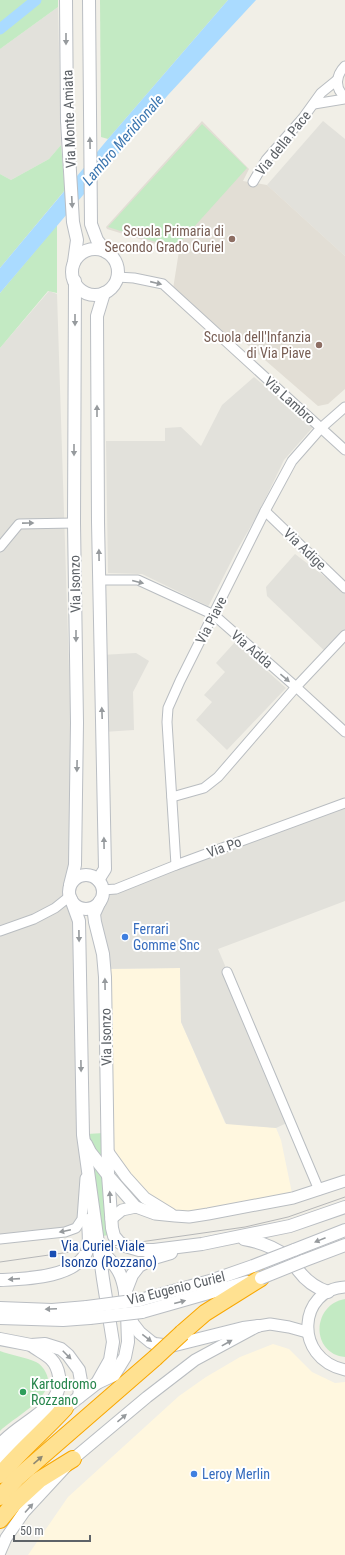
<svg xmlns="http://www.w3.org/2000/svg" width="345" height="1555" viewBox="0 0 345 1555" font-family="'Roboto Condensed',sans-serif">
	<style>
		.commercial { fill: #fff7df }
		.industrial { fill: #e2e1db }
		.education { fill: #e2ded5 }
		.green { fill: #c3eac3 }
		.water { fill: #aadbff }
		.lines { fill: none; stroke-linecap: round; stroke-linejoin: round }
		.canal { stroke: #aadbff; stroke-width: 11 }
		.minor-casing { stroke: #b9bdc1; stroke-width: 11 }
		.tertiary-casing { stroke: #b9bdc1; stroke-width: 13 }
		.secondary-casing { stroke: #babec3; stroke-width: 14 }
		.motorway-casing { stroke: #f9a700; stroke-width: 18 }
		.minor { stroke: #fff; stroke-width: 9 }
		.tertiary { stroke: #fff; stroke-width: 11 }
		.secondary { stroke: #fff; stroke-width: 12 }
		.motorway { stroke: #ffe191; stroke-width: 16 }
		.tram { stroke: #b6b7b8; stroke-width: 1 }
		.secondary-bridge-casing { stroke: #babec3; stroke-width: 14; stroke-linecap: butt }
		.motorway-bridge-casing { stroke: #f9a700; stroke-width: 18; stroke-linecap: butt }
		.secondary-bridge { stroke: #fff; stroke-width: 12 }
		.motorway-bridge { stroke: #ffe191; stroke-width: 16 }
		.oneway { fill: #969a9d }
		.oneway2 { fill: #8e8974 }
		.education-dot { fill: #8d6e63; stroke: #fff; stroke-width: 1.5 }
		.shop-dot { fill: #3f7fe0; stroke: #fff; stroke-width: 1.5 }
		.transit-dot { fill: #1a4fb4; stroke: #fff; stroke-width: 1.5 }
		.leisure-dot { fill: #2e9e5b; stroke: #fff; stroke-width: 1.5 }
		.labels { text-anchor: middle; stroke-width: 4; stroke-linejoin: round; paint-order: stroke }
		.street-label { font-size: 14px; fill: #5e6368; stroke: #fff }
		.education-label { font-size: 14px; fill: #785e54; stroke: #fff; text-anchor: end }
		.shop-label { font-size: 14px; fill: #366cbe; stroke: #fff; text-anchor: start }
		.transit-label { font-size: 14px; fill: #164399; stroke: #fff; text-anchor: start }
		.leisure-label { font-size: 14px; fill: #27864d; stroke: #fff; text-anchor: start }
		.water-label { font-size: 15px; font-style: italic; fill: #3b76b0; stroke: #fff }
	</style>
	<rect width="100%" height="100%" fill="#f1efe7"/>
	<g class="commercial">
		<polygon points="180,968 181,1022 225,1123 276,1128 281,1140 293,1198 189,1217 145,1198 108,1152 104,969"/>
		<polygon points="273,1344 289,1349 312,1372 335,1383 345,1382 345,1555 28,1555 68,1497 179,1396 206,1377 240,1357"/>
	</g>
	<g class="industrial">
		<polygon points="58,7 61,145 49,159 11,180 0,174 0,49"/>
		<polygon points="323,121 345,139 345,256 267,185"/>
		<polygon points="49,291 57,294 75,857 69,892 75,913 86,1161 76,1228 0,1239 0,348"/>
		<polygon points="254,377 313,427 284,460 259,512 237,550 209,605 208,606 142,574 108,573 106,441 165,441 165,428 181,427 201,446 222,405"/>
		<polygon points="295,554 345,592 345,635 328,654 267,596 266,587"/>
		<polygon points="235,642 286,688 227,750 196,720 212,702 204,695 225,672 216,663"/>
		<polygon points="136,653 149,661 133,692 134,730 103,732 101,655"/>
		<polygon points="345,803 345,901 218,949 291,1121 276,1128 226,1124 181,1022 180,968 104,969 96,909 103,894"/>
	</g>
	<polygon class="education" points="202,121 249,169 243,181 267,185 345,256 345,389 328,404 318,406 236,335 230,342 173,289 179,251 107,229 106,227"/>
	<g class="green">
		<polygon points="0,0 58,0 58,7 0,49"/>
		<polygon points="100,0 228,0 108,139 101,137"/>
		<polygon points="202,124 247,168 175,248 108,227"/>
		<polygon points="61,145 65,190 0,268 0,174 11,180 49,159"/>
		<polygon points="57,225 57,293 48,291 0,348 0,293"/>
		<polygon points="104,1133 102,1161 89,1140 87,1134"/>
		<polygon points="90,1162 105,1177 105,1220 108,1235 103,1236"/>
		<path d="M345,1299V1357C311,1354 311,1305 345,1299Z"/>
		<path d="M0,1351C11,1355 25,1357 36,1362C40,1364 44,1368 46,1373C58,1396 14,1417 0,1431Z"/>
	</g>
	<polygon class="water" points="228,0 256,0 168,95 0,293 0,268 108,139"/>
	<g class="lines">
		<polyline class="canal" points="0,29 36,0"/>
		<defs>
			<g id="minor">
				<path d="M345,66C336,75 334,88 345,97"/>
				<polyline points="314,104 345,99"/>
				<polyline points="253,182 266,160 303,118 321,93 337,80"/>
				<polyline points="117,277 134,278 163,284 345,450"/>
				<polyline points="265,511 345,588"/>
				<polyline points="0,547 19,524 74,523"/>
				<polyline points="100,580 138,580 214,615 296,687 345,732"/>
				<polyline points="172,797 204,788 218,777 296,687 345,635"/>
				<polyline points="176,865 167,722 168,708 180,681 265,511 292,461 321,428 345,407"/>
				<polyline points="103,890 116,889 176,865 345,803"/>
				<polyline points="0,931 34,919 55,908 70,896"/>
				<polyline points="227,972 319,1190"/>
				<polyline points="0,1239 65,1232 76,1228 82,1219 85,1178"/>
			</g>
			<g id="tertiary">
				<polyline points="108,1152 126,1177 145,1198 171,1214"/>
				<polyline points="108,1175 136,1207"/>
				<polyline points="111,1219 122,1210 136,1207 155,1214 175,1216 189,1217 208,1214 293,1198 345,1181"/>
				<path d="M345,1287C299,1289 292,1358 345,1370"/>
				<polyline points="0,1552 6,1538 24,1512 73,1459 147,1397 195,1360 258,1326 270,1324 289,1327 307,1332"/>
			</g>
			<g id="secondary">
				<polyline points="66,0 67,121 73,222 77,240 74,262"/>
				<polyline points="89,0 91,224 97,240 106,252"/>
				<circle cx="95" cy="272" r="23"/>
				<circle cx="86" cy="892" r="17"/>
				<polyline points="98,880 105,869 98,522 97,316 104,293"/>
				<polyline points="70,885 75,865 77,723 74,523 75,281"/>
				<polyline points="71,899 79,921 83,1135 103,1279 113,1342 110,1360 97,1383"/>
				<polyline points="100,901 94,914 95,922 103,954 105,977 108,1175 112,1228 114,1236 119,1242 125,1246 139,1250 154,1250 202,1244 290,1226 345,1207"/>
				<polyline points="86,1144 90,1152 108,1175"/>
				<path d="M244,1239C261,1242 275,1247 289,1258C293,1261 295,1266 298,1270C306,1281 316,1288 328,1292"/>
				<path d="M99,1248C114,1265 121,1268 125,1292"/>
				<polyline points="294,1250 345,1230"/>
				<polyline points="171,1253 154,1258 139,1266 132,1275 125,1293 127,1310 133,1324 140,1333 151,1342 155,1344 171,1346 243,1328 258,1326"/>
				<polyline points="303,1261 345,1245"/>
				<path d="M0,1280C24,1279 80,1278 88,1248C90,1239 88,1229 88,1220"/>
				<polyline points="140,1300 210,1281 253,1266"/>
				<polyline points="0,1308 52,1310 87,1307"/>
				<polyline points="142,1312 247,1282"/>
				<polyline points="0,1318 63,1320 90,1318"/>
				<polyline points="0,1339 31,1345 45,1344 61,1349 68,1355 79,1370 81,1381 79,1397"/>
				<path d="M0,1445C17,1423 65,1408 59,1376C58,1370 55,1363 51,1359C46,1354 37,1350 31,1345"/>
				<polyline points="0,1458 22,1435 65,1408 97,1383 114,1375 125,1357 128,1342 127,1313"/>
			</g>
			<g id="motorway">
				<polyline points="182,1333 205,1313 261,1278"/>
				<path d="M0,1475C20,1451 44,1431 65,1408"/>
				<polyline points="0,1497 17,1478 155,1358"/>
				<polyline points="0,1520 14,1503 39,1480 73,1459"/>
			</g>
		</defs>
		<use href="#minor" class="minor-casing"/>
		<use href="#tertiary" class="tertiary-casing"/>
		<use href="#secondary" class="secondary-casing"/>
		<use href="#motorway" class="motorway-casing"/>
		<use href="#minor" class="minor"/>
		<use href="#tertiary" class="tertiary"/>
		<use href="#secondary" class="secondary"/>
		<use href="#motorway" class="motorway"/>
		<polyline class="tram" points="0,1262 245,1227 288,1217 345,1197"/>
		<defs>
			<g id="secondary-bridge">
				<polyline points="253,1266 294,1250"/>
				<polyline points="261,1278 303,1261"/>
				<polyline points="87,1307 140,1300"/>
				<polyline points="90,1318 142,1312"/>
			</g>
			<polyline id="motorway-bridge" points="155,1358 182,1333"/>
		</defs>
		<use href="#secondary-bridge" class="secondary-bridge-casing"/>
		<use href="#motorway-bridge" class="motorway-bridge-casing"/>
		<use href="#secondary-bridge" class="secondary-bridge"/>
		<use href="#motorway-bridge" class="motorway-bridge"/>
	</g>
	<defs><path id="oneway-solid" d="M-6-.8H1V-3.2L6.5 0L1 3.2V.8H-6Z"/></defs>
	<g class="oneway">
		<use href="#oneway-solid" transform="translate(66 39) rotate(90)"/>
		<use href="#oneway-solid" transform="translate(90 143) rotate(-91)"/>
		<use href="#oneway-solid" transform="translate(72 202) rotate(87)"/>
		<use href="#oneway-solid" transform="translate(156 283) rotate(13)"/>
		<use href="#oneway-solid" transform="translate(75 320) rotate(90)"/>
		<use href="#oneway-solid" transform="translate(97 411) rotate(-90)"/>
		<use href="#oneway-solid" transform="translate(74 450) rotate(90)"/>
		<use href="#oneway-solid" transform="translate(28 523) rotate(-1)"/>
		<use href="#oneway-solid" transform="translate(99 555) rotate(-91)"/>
		<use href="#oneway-solid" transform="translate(138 582) rotate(14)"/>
		<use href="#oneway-solid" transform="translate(76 636) rotate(90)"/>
		<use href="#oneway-solid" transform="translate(285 678) rotate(40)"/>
		<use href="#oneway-solid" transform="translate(102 713) rotate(-92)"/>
		<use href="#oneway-solid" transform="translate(77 766) rotate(91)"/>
		<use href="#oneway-solid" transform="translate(104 843) rotate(-91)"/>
		<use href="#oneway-solid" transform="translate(79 936) rotate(89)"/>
		<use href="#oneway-solid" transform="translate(105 984) rotate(-91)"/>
		<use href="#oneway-solid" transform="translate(81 1066) rotate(89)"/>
		<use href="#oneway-solid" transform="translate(110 1197) rotate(-93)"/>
		<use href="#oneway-solid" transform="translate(65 1231) rotate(168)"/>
		<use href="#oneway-solid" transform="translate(320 1240) rotate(158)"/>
		<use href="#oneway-solid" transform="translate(14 1279) rotate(176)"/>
		<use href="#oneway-solid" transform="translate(180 1302) rotate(-15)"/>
		<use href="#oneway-solid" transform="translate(51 1309) rotate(178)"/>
		<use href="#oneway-solid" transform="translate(147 1338) rotate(38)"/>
		<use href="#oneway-solid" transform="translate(227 1343) rotate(-29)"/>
		<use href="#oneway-solid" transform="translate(67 1355) rotate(45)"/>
		<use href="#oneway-solid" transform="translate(122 1418) rotate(-40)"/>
		<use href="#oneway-solid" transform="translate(29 1508) rotate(-48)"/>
	</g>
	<use class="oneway2" href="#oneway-solid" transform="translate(38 1460) rotate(-41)"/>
	<g class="education-dot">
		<circle cx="232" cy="239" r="4"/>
		<circle cx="319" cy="345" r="4"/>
	</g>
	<g class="shop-dot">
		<circle cx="125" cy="937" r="4"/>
		<circle cx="194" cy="1474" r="4"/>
	</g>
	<rect class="transit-dot" x="49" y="1250" width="8" height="8" rx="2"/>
	<circle class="leisure-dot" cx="23" cy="1392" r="4"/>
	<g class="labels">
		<g class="street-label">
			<text transform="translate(69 119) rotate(-92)" y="5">Via Monte Amiata</text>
			<text transform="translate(283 143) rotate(-51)" y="5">Via della Pace</text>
			<text transform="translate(290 400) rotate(42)" y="5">Via Lambro</text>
			<text transform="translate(305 549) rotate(44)" y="5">Via Adige</text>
			<text transform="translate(75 584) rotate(-91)" y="5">Via Isonzo</text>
			<text transform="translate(211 620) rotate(-63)" y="5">Via Piave</text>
			<text transform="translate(252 649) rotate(41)" y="5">Via Adda</text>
			<text transform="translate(224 847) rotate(-20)" y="5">Via Po</text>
			<text transform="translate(106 1037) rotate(-91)" y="5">Via Isonzo</text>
			<text transform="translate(176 1288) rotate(-14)" y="5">Via Eugenio Curiel</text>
		</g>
		<g class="education-label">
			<text x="224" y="236">Scuola Primaria di<tspan x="224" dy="16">Secondo Grado Curiel</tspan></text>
			<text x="311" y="342">Scuola dell'Infanzia<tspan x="311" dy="16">di Via Piave</tspan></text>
		</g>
		<g class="shop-label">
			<text x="133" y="934">Ferrari<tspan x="133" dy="16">Gomme Snc</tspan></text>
			<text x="202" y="1479">Leroy Merlin</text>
		</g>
		<g class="transit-label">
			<text x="61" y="1251">Via Curiel Viale<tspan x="61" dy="16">Isonzo (Rozzano)</tspan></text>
		</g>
		<g class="leisure-label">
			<text x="31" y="1389">Kartodromo<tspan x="31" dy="16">Rozzano</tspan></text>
		</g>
		<g class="water-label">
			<text transform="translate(123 140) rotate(-49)" y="5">Lambro Meridionale</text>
		</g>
	</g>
	<path d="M14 1535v6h76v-6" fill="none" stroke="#5e6368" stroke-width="2"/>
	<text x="20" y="1535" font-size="12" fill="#5e6368" stroke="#ffffff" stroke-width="3" paint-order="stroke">50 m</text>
</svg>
